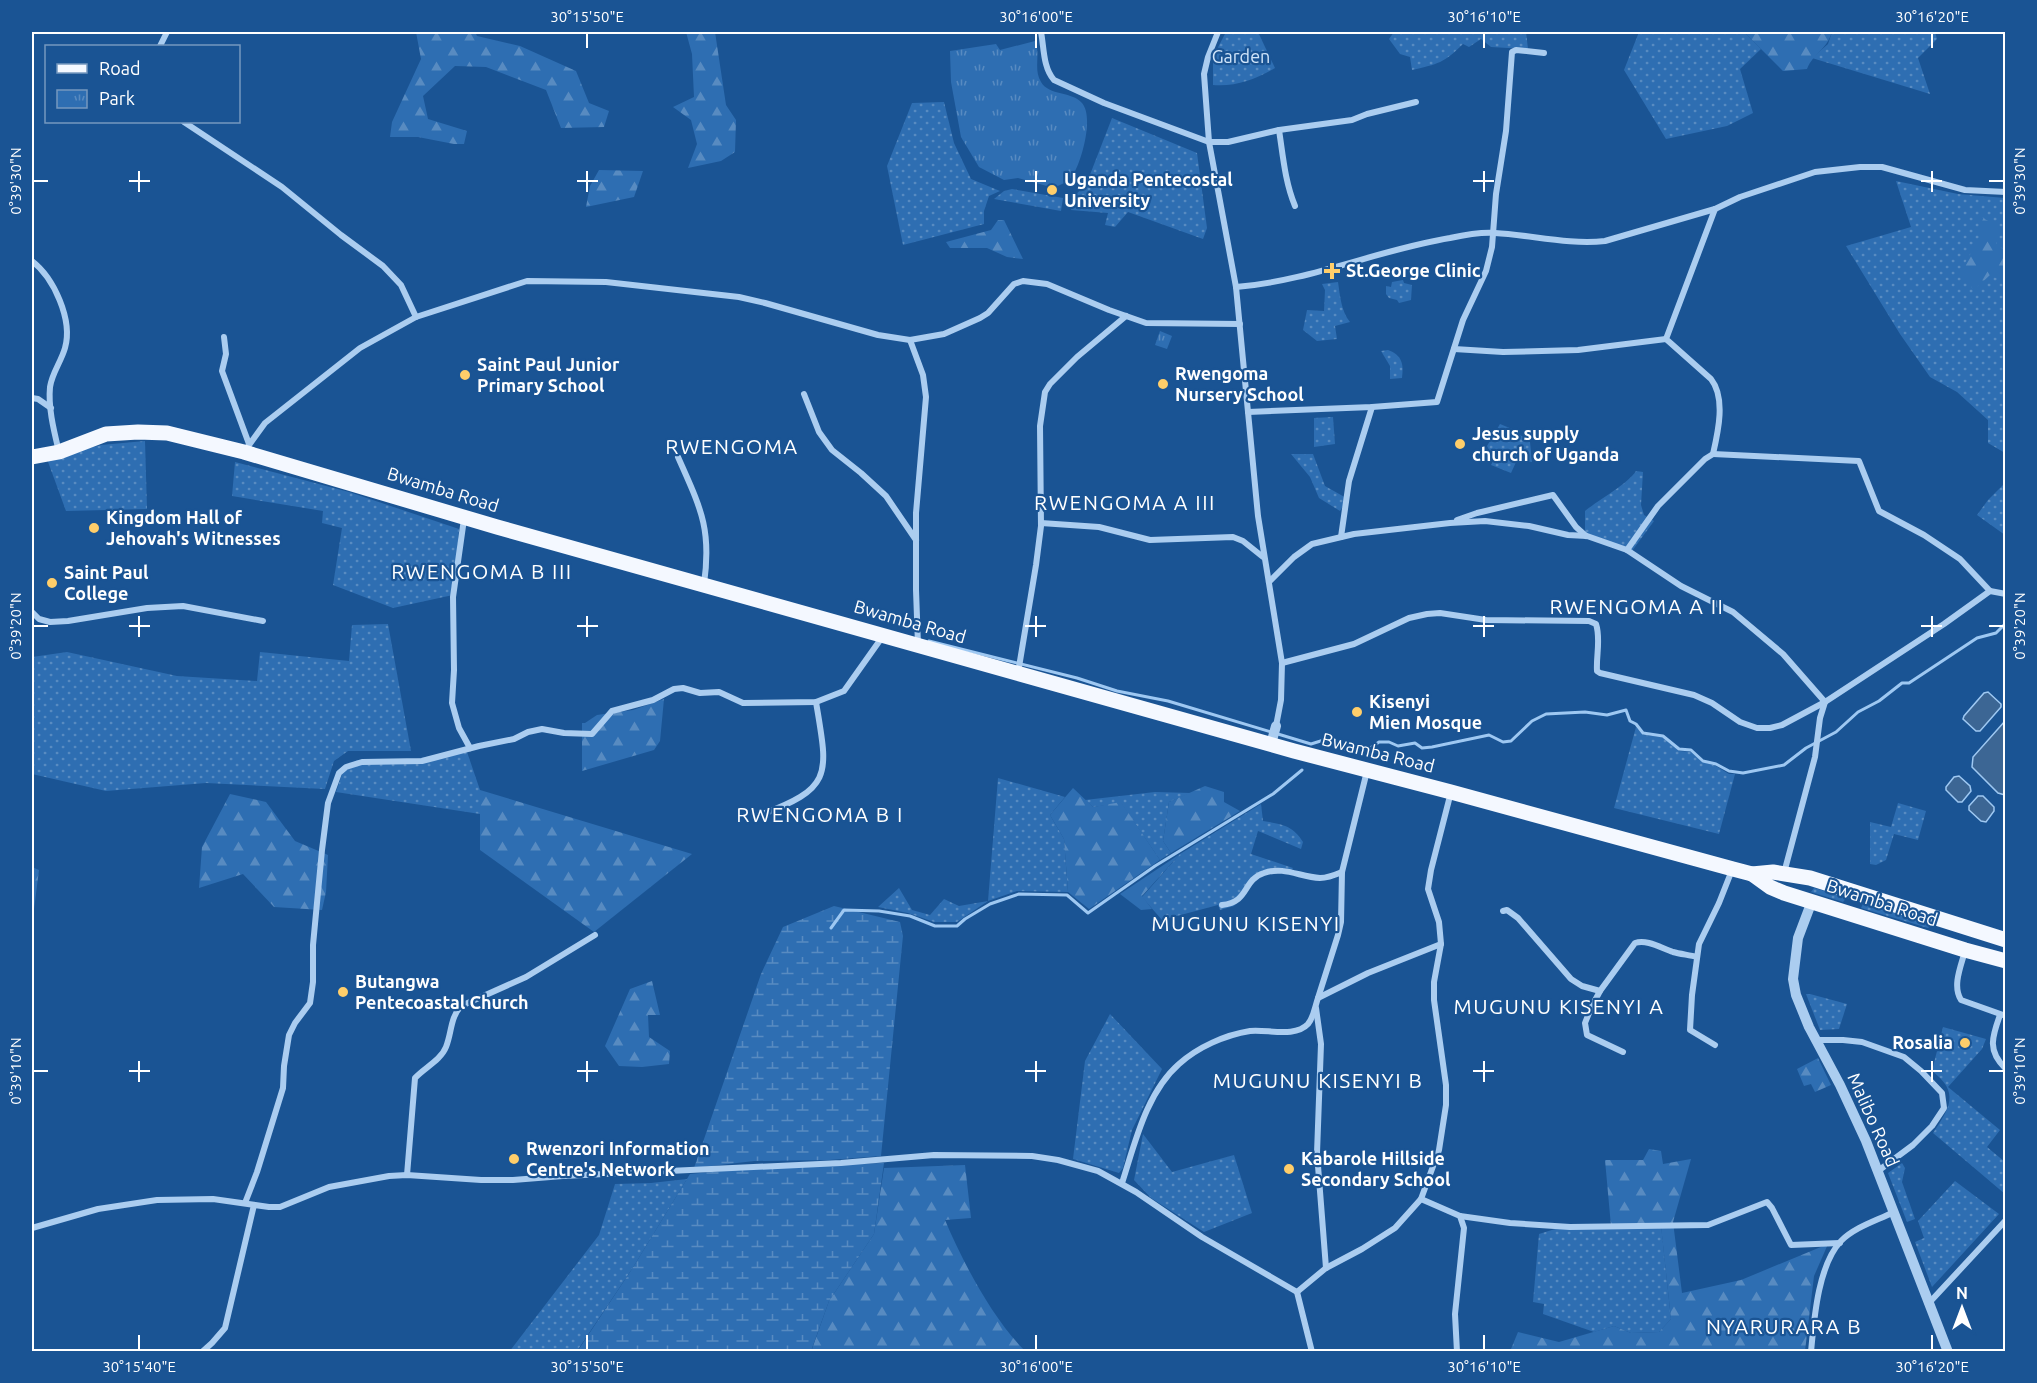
<svg xmlns="http://www.w3.org/2000/svg" width="2037" height="1383" viewBox="0 0 2037 1383" font-family="Ubuntu,sans-serif">
	<style>
		.grass { fill: url(#grass-dots) }
		.forest { fill: url(#forest-firs) }
		.wetland { fill: url(#wetland-marsh) }
		.park { fill: url(#park-tufts) }
		.water { fill: #3c6694; stroke: #9ec8f2; stroke-width: 1.5 }
		.lines { fill: none; stroke-linecap: round; stroke-linejoin: round }
		.stream { stroke: #9ec8f2; stroke-width: 3 }
		.minor { stroke: #abcdf0; stroke-width: 6 }
		.tertiary { stroke: #abcdf0; stroke-width: 10 }
		.primary { stroke: #f4f8ff; stroke-width: 15 }
		.ticks { fill: none; stroke: #fff; stroke-width: 2 }
		.poi-dot { fill: #ffce6a; stroke: #1a5494; stroke-width: 2 }
		.labels { text-anchor: middle; stroke-width: 4.5; stroke-linejoin: round; paint-order: stroke }
		.park-label { font-size: 18px; fill: #d2e6fb; stroke: #1a5494 }
		.poi-label { font-size: 18px; font-weight: bold; fill: #fff; stroke: #1a5494; text-anchor: start }
		.street-label { font-size: 18px; fill: #fff; stroke: #1a5494 }
		.quarter-label { font-size: 21px; letter-spacing: 1.5px; fill: #fff; stroke: #1a5494 }
		.neatline { fill: none; stroke: #fff; stroke-width: 2 }
		.ticks-label { font-size: 15px; text-anchor: middle; fill: #fff }
	</style>
	<defs>
		<pattern id="grass-dots" width="8" height="8" patternUnits="userSpaceOnUse" patternTransform="scale(1.5)"><rect width="8" height="8" fill="#2e6eb2"/><path d="M2 2h.1M6 6h.1" fill="none" stroke="#588bc1" stroke-width="1.8" stroke-linecap="round"/></pattern>
		<pattern id="forest-firs" width="22" height="20" patternUnits="userSpaceOnUse" patternTransform="scale(1.5)"><rect width="22" height="20" fill="#2e6eb2"/><path d="M5 1l3.5 6h-7zM16 11l3.5 6h-7z" fill="#588bc1"/></pattern>
		<pattern id="wetland-marsh" width="20" height="14" patternUnits="userSpaceOnUse" patternTransform="scale(1.5)"><rect width="20" height="14" fill="#2e6eb2"/><path d="M1 5h8M5 5V1M11 12h8M15 12V8" fill="none" stroke="#588bc1"/></pattern>
		<pattern id="park-tufts" width="24" height="20" patternUnits="userSpaceOnUse" patternTransform="scale(1.5)"><rect width="24" height="20" fill="#2e6eb2"/><path d="M3 7l-1-3M5 7V3M7 7l1-3M15 17l-1-3M17 17v-4M19 17l1-3" fill="none" stroke="#588bc1"/></pattern>
	</defs>
	<rect width="100%" height="100%" fill="#1a5494"/>
	<g class="grass">
		<path d="M1226,32H1258L1275,68C1256,79 1235,87 1213,85V57Z"/>
		<path d="M1394,32H1526L1528,49L1491,47L1481,39L1469,47L1463,44C1444,63 1438,64 1412,70L1410,57L1400,54L1389,39Z"/>
		<polygon points="1639,32 1744,32 1761,49 1740,69 1753,113 1727,126 1666,139 1624,70"/>
		<polygon points="1832,32 1935,32 1937,39 1918,58 1930,94 1812,58 1828,44"/>
		<polygon points="944,102 954,143 971,179 1000,191 989,196 984,211 984,224 903,245 887,166 912,103"/>
		<polygon points="1112,118 1197,153 1207,228 1203,239 1128,212 1115,227 1105,225 1108,213 1071,210 1073,197 1086,185"/>
		<polygon points="1896,181 1958,194 2005,198 2005,453 1988,443 1988,420 1957,392 1930,377 1900,334 1846,246 1911,227"/>
		<polygon points="1012,189 1063,198 1061,211 994,199 1004,191"/>
		<polygon points="1403,280 1404,283 1412,285 1411,300 1399,303 1397,300 1389,298 1386,294 1386,286 1391,287 1392,282"/>
		<path d="M1338,282C1340,295 1341,311 1350,322L1335,326L1337,339L1317,341L1303,330L1307,310L1324,311L1325,290L1322,284Z"/>
		<path d="M1388,350C1402,355 1404,364 1402,378L1390,379V366L1381,351Z"/>
		<polygon points="1333,417 1335,444 1314,447 1314,418"/>
		<polygon points="1500,424 1512,429 1530,442 1532,462 1517,460 1511,473 1491,465 1494,459 1487,446"/>
		<polygon points="145,441 147,509 66,511 47,459 101,445"/>
		<polygon points="1291,454 1313,454 1325,486 1348,499 1340,511 1319,498 1310,477"/>
		<polygon points="235,462 349,492 459,529 453,595 393,608 333,585 342,528 322,523 323,511 232,496"/>
		<path d="M1636,471L1643,472L1641,505L1644,515L1654,521L1632,551L1585,536V511C1597,501 1629,483 1636,471Z"/>
		<polygon points="2005,483 2005,535 1977,515 1988,500"/>
		<polygon points="388,624 411,751 348,751 334,761 325,789 206,783 106,791 32,774 32,657 67,652 177,676 257,681 260,652 349,661 352,625"/>
		<polygon points="1636,727 1643,735 1662,737 1679,751 1691,752 1703,762 1716,766 1729,774 1735,774 1719,834 1614,808"/>
		<polygon points="466,749 480,790 480,814 336,792 344,768 357,760 416,759"/>
		<polygon points="998,778 1065,797 1050,815 1064,839 1068,892 1017,891 988,901 957,922 934,922 908,913 878,907 899,888 912,910 930,915 944,899 959,906 988,901"/>
		<polygon points="1155,792 1191,793 1169,802 1163,841 1171,853 1160,860 1121,803 1093,807 1085,800"/>
		<polygon points="1898,803 1926,811 1918,840 1894,834 1886,860 1876,865 1870,864 1870,822 1891,827"/>
		<path d="M1261,804L1263,821C1281,824 1293,825 1303,842L1301,849L1258,831L1251,854L1293,868L1290,872H1272L1254,880L1234,906L1220,910L1218,905L1162,920L1142,897L1180,854Z"/>
		<polygon points="1814,888 1847,897 1843,902 1811,892"/>
		<polygon points="1864,902 1930,923 1930,926 1928,928 1861,908"/>
		<polygon points="1806,994 1810,994 1847,1004 1839,1029 1820,1030"/>
		<polygon points="1110,1014 1162,1069 1132,1130 1123,1168 1119,1173 1073,1159 1085,1061"/>
		<path d="M1943,1027L1986,1039L1982,1049L1948,1087L2000,1130L1987,1147L2005,1162V1194L1933,1133C1950,1108 1960,1092 1932,1071Z"/>
		<polygon points="1143,1134 1172,1172 1234,1155 1252,1213 1204,1232 1151,1198 1134,1180"/>
		<polygon points="1902,1163 1905,1168 1902,1182 1915,1219 1907,1222 1888,1173"/>
		<polygon points="687,1179 632,1269 577,1351 509,1352 599,1235 615,1184 651,1183"/>
		<polygon points="1955,1181 1999,1214 1932,1287 1915,1242 1924,1238 1918,1221"/>
		<polygon points="1661,1225 1671,1319 1659,1332 1631,1333 1614,1326 1594,1332 1543,1314 1544,1304 1533,1302 1539,1234 1555,1229"/>
	</g>
	<g class="forest">
		<polygon points="416,32 475,32 477,36 520,46 576,71 589,103 609,111 604,127 561,128 546,90 486,67 455,66 423,96 428,119 467,131 464,144 454,144 418,137 390,137 392,122 421,59"/>
		<polygon points="686,32 715,32 726,105 736,120 735,152 721,161 688,168 697,144 691,120 673,107 694,97 692,54"/>
		<path d="M1744,32H1832C1826,51 1814,52 1807,69L1783,71Z"/>
		<polygon points="599,170 643,171 634,197 586,207 590,186"/>
		<polygon points="1981,217 1999,227 1996,245 2005,250 2005,282 1990,275 1974,290 1959,273 1981,236"/>
		<polygon points="998,220 1004,220 1023,259 1007,257 987,248 950,248 946,242 991,230"/>
		<polygon points="664,699 660,741 654,750 582,771 582,723 585,723 597,715 633,710"/>
		<polygon points="1205,786 1224,792 1224,802 1240,811 1171,853 1163,841 1169,802"/>
		<polygon points="1073,788 1093,807 1121,802 1160,860 1089,909 1068,892 1064,839 1050,815"/>
		<polygon points="480,790 692,854 594,932 480,850"/>
		<polygon points="230,794 266,802 295,841 328,855 326,892 322,910 274,907 243,874 199,888 202,847"/>
		<polygon points="1180,854 1142,896 1152,909 1141,910 1120,894"/>
		<polygon points="32,867 39,870 33,917 32,917"/>
		<polygon points="652,981 660,1015 648,1015 649,1037 670,1051 669,1064 642,1067 619,1066 605,1046 630,989"/>
		<polygon points="1818,1058 1831,1085 1815,1092 1811,1084 1804,1086 1797,1069"/>
		<polygon points="1649,1149 1661,1151 1663,1164 1691,1159 1673,1222 1682,1293 1741,1280 1828,1244 1814,1276 1805,1351 1512,1352 1511,1349 1518,1332 1559,1342 1614,1326 1631,1333 1659,1332 1671,1319 1661,1226 1611,1226 1605,1160 1643,1160"/>
		<path d="M965,1165L971,1218L945,1220C963,1263 993,1319 1025,1351L811,1352L829,1301L874,1234L884,1168Z"/>
	</g>
	<g class="wetland">
		<polygon points="834,906 900,922 903,936 881,1156 829,1160 754,1161 694,1168 761,974 783,927"/>
		<polygon points="884,1163 874,1234 829,1301 811,1351 577,1352 632,1269 690,1174 753,1168"/>
	</g>
	<g class="park">
		<path d="M1035,41C1041,54 1033,69 1041,82C1049,96 1072,91 1082,103C1094,117 1082,160 1073,175C1069,182 1061,184 1054,188L1018,178L1004,180L979,167L961,137L951,82L950,51L996,44L1000,50Z"/>
		<polygon points="1160,331 1172,336 1167,349 1155,345"/>
	</g>
	<g class="water">
		<polygon points="1988,692 2001,704 2001,707 1980,731 1976,731 1963,719 1964,716 1984,693"/>
		<polygon points="2005,721 2005,795 1998,793 1972,767 1973,757"/>
		<polygon points="1959,776 1970,786 1971,791 1962,802 1958,802 1946,790 1946,787 1954,777"/>
		<polygon points="1978,796 1983,796 1994,807 1994,811 1986,822 1981,821 1969,810 1969,806"/>
	</g>
	<g class="lines">
		<g class="stream">
			<polyline points="929,641 1077,678 1117,691 1168,701 1311,744 1327,739 1340,742 1346,750 1354,752 1366,751 1379,742 1389,742 1398,746 1415,743 1422,748 1432,747 1489,735 1503,742 1511,741 1532,721 1546,714 1585,712 1607,715 1626,710 1630,721 1636,724 1643,733 1663,736 1679,749 1691,750 1703,761 1716,764 1729,771 1743,773 1784,765 1806,748 1836,732 1858,712 1879,701 1902,683 1909,683 1977,638 1996,633 2006,623"/>
			<polyline points="831,928 844,910 879,911 910,916 935,926 957,926 965,919 990,904 1019,894 1067,895 1088,913 1155,866 1273,794 1302,770"/>
		</g>
		<g class="minor">
			<path d="M1041,32C1044,47 1043,68 1054,80L1104,103L1209,142H1228L1279,130L1352,120L1367,114L1416,102"/>
			<polyline points="1218,32 1208,57 1204,74 1209,142 1236,287 1258,516 1282,663 1281,700 1276,726"/>
			<polyline points="160,46 167,32"/>
			<polyline points="184,122 282,187 341,235 383,266 401,285 416,317"/>
			<path d="M1279,130C1283,156 1285,182 1295,206"/>
			<path d="M32,261C54,278 73,320 65,348C61,362 52,373 50,387C48,408 54,431 59,452"/>
			<path d="M1236,287C1310,281 1377,250 1450,238C1464,235 1481,232 1495,233C1531,235 1569,245 1605,241L1715,209L1740,197L1815,172L1860,167H1882L1965,190L2006,192"/>
			<polyline points="224,337 226,354 222,371 249,444"/>
			<polyline points="910,340 923,375 926,397 916,513 916,590 918,645"/>
			<polyline points="1454,349 1503,352 1578,350 1666,339"/>
			<polyline points="804,394 819,432 832,450 861,473 886,496 916,540"/>
			<polyline points="32,398 38,399 51,408"/>
			<polyline points="1248,412 1372,407 1437,402 1463,320 1486,271 1492,247 1496,194 1506,131 1512,52 1516,50 1544,53"/>
			<polyline points="244,452 265,423 360,348 416,317 527,281 606,282 739,297 765,303 878,335 910,340 944,334 980,318 988,313 1014,284 1023,281 1047,284 1109,310 1146,323 1240,324"/>
			<polyline points="1713,454 1859,461 1879,511 1924,535 1960,559 1990,591"/>
			<path d="M678,457C700,507 712,528 704,584"/>
			<polyline points="464,519 453,597 454,670 452,703 459,728 470,748"/>
			<polyline points="1457,520 1477,513 1553,495 1576,527 1586,536"/>
			<polyline points="1041,523 1099,527 1150,540 1233,537 1243,541 1263,557"/>
			<polyline points="1341,537 1349,481 1372,407"/>
			<path d="M1627,550L1658,506L1705,459L1713,454C1718,432 1726,398 1711,379L1666,339L1715,209"/>
			<polyline points="1269,582 1294,557 1312,544 1354,534 1450,523 1485,521 1529,526 1568,535 1587,536 1627,550 1681,586 1733,612 1783,654 1825,702"/>
			<polyline points="32,612 39,619 50,622 68,621 147,608 183,606 263,621"/>
			<path d="M1282,663L1354,644L1409,618L1427,614L1440,613L1486,620L1589,621L1596,624C1601,639 1596,655 1597,671L1600,673L1694,695L1712,703L1740,722L1757,728H1770L1782,725L1825,702L1944,624L1990,591L2006,594"/>
			<polyline points="1018,673 1036,565 1041,526 1040,426 1045,392 1050,384 1077,357 1126,316"/>
			<path d="M760,815C834,788 828,774 816,702"/>
			<polyline points="1784,873 1815,757 1820,718 1825,702"/>
			<path d="M1222,905C1250,902 1242,880 1264,873C1284,866 1300,877 1320,878C1327,878 1335,875 1342,872"/>
			<polyline points="1503,911 1507,910 1518,918 1571,979 1582,986 1600,991"/>
			<path d="M1965,951C1961,966 1952,986 1961,1000L2006,1016"/>
			<polyline points="1318,998 1338,935 1341,922 1342,872 1367,771"/>
			<polyline points="1316,1008 1321,1044 1317,1153 1326,1268"/>
			<path d="M2000,1015C1992,1037 1987,1051 2006,1069"/>
			<polyline points="1817,1040 1843,1040 1862,1042 1904,1057 1921,1071 1942,1093 1944,1108 1932,1126 1913,1145 1878,1171"/>
			<polyline points="1715,1045 1690,1030 1692,995 1699,944 1719,903 1732,870"/>
			<path d="M1623,1052L1587,1035L1585,1023L1591,1008L1600,991L1635,943C1647,939 1661,948 1673,952C1680,954 1689,955 1697,957"/>
			<path d="M407,1175L415,1078C424,1068 441,1060 446,1047C452,1032 450,1018 461,1006L526,977L595,935"/>
			<path d="M1122,1183C1135,1143 1146,1093 1179,1064C1198,1047 1225,1035 1250,1031C1267,1029 1295,1038 1308,1024C1314,1017 1315,1006 1318,998L1368,973L1441,944"/>
			<polyline points="1421,1199 1460,1216 1464,1228 1455,1314 1457,1352"/>
			<polyline points="245,1203 257,1172 283,1088 284,1066 289,1035 295,1023 310,1003 313,982 313,945 322,850 328,803 339,773 346,767 362,762 422,761 479,746 514,739 528,732 542,729 564,733 592,734 612,711 653,700 674,689 683,688 700,693 719,692 743,703 816,702 844,691 883,636"/>
			<polyline points="1460,1216 1510,1223 1570,1227 1708,1225 1767,1202 1772,1208 1791,1245 1840,1243"/>
			<polyline points="32,1228 98,1209 157,1200 213,1199 269,1207 280,1207 329,1187 389,1176 407,1175 481,1180 513,1180 563,1176 841,1163 934,1155 1032,1156 1058,1160 1098,1171 1136,1192 1202,1237 1297,1292 1312,1352"/>
			<polyline points="1297,1292 1326,1268 1362,1249 1395,1228 1421,1199 1439,1150 1446,1105 1446,1085 1434,1000 1434,982 1441,944 1439,922 1428,889 1431,870 1451,792"/>
			<polyline points="1929,1303 2006,1220"/>
			<polyline points="202,1352 212,1343 225,1328 254,1205"/>
			<path d="M1811,1352C1814,1320 1818,1265 1841,1241C1855,1227 1876,1221 1894,1212"/>
		</g>
		<g class="tertiary">
			<polyline points="1271,744 1276,726"/>
			<polyline points="1812,901 1798,938 1793,979 1796,995 1809,1027 1840,1085 1866,1141 1948,1352"/>
		</g>
		<g class="primary">
			<polyline points="32,457 59,452 106,434 138,432 167,433 244,452 497,527 1294,751 1451,792 1733,869 1752,874 1773,872 1810,878 2006,940"/>
			<polyline points="1752,874 1770,887 1784,893 1965,950 2006,961"/>
		</g>
	</g>
	<path class="ticks" d="M587,33V48M1036,33V48M1484,33V48M1932,33V48M139,171V192M587,171V192M1036,171V192M1484,171V192M1932,171V192M33,181H48M129,181H150M577,181H598M1025,181H1046M1473,181H1494M1921,181H1942M1989,181H2004M139,616V637M587,616V637M1036,616V637M1484,616V637M1932,616V637M33,626H48M129,626H150M577,626H598M1025,626H1046M1473,626H1494M1921,626H1942M1989,626H2004M139,1061V1082M587,1061V1082M1036,1061V1082M1484,1061V1082M1932,1061V1082M33,1071H48M129,1071H150M577,1071H598M1025,1071H1046M1473,1071H1494M1921,1071H1942M1989,1071H2004M139,1335V1350M587,1335V1350M1036,1335V1350M1484,1335V1350M1932,1335V1350"/>
	<g class="poi-dot">
		<circle cx="1052" cy="190" r="6"/>
		<path d="M1329 262h6v6h6v6h-6v6h-6v-6h-6v-6h6z"/>
		<circle cx="465" cy="375" r="6"/>
		<circle cx="1163" cy="384" r="6"/>
		<circle cx="1460" cy="444" r="6"/>
		<circle cx="94" cy="528" r="6"/>
		<circle cx="52" cy="583" r="6"/>
		<circle cx="1357" cy="712" r="6"/>
		<circle cx="343" cy="992" r="6"/>
		<circle cx="1965" cy="1043" r="6"/>
		<circle cx="514" cy="1159" r="6"/>
		<circle cx="1289" cy="1169" r="6"/>
	</g>
	<g class="labels">
		<g class="park-label">
			<text x="1241" y="63">Garden</text>
		</g>
		<g class="poi-label">
			<text x="1064" y="186">Uganda Pentecostal<tspan x="1064" dy="21">University</tspan></text>
			<text x="1346" y="277">St.George Clinic</text>
			<text x="477" y="371">Saint Paul Junior<tspan x="477" dy="21">Primary School</tspan></text>
			<text x="1175" y="380">Rwengoma<tspan x="1175" dy="21">Nursery School</tspan></text>
			<text x="1472" y="440">Jesus supply<tspan x="1472" dy="21">church of Uganda</tspan></text>
			<text x="106" y="524">Kingdom Hall of<tspan x="106" dy="21">Jehovah's Witnesses</tspan></text>
			<text x="64" y="579">Saint Paul<tspan x="64" dy="21">College</tspan></text>
			<text x="1369" y="708">Kisenyi<tspan x="1369" dy="21">Mien Mosque</tspan></text>
			<text x="355" y="988">Butangwa<tspan x="355" dy="21">Pentecoastal Church</tspan></text>
			<text x="1953" y="1049" text-anchor="end">Rosalia</text>
			<text x="526" y="1155">Rwenzori Information<tspan x="526" dy="21">Centre's Network</tspan></text>
			<text x="1301" y="1165">Kabarole Hillside<tspan x="1301" dy="21">Secondary School</tspan></text>
		</g>
		<g class="street-label">
			<text transform="translate(443 490) rotate(17)" y="6">Bwamba Road</text>
			<text transform="translate(910 622) rotate(16)" y="6">Bwamba Road</text>
			<text transform="translate(1378 753) rotate(14)" y="6">Bwamba Road</text>
			<text transform="translate(1882 903) rotate(18)" y="6">Bwamba Road</text>
			<text transform="translate(1873 1120) rotate(66)" y="6">Malibo Road</text>
		</g>
		<g class="quarter-label">
			<text x="732" y="454">RWENGOMA</text>
			<text x="1125" y="510">RWENGOMA A III</text>
			<text x="482" y="579">RWENGOMA B III</text>
			<text x="1637" y="614">RWENGOMA A II</text>
			<text x="820" y="822">RWENGOMA B I</text>
			<text x="1246" y="931">MUGUNU KISENYI</text>
			<text x="1559" y="1014">MUGUNU KISENYI A</text>
			<text x="1318" y="1088">MUGUNU KISENYI B</text>
			<text x="1784" y="1334">NYARURARA B</text>
		</g>
	</g>
	<rect width="2037" height="1383" fill="none" stroke="#1a5494" stroke-width="66"/>
	<rect x="45" y="45" width="195" height="78" fill="#1a5494" stroke="#7698bf" stroke-width="1.5"/>
	<rect x="57" y="64" width="30" height="9" fill="#f4f8ff" stroke="#7698bf" stroke-width="1.5"/>
	<text x="99" y="75" font-size="18" fill="#ffffff">Road</text>
	<rect x="57" y="90" width="30" height="18" fill="url(#park-tufts)" stroke="#7698bf" stroke-width="1.5"/>
	<text x="99" y="105" font-size="18" fill="#ffffff">Park</text>
	<g transform="translate(1962 1308)" stroke="#1a5494" stroke-width="4.5" paint-order="stroke">
	<path d="M0-4.5L10 22L0 15L-10 22Z" fill="#ffffff"/>
	<text y="-9" font-size="16" font-weight="bold" text-anchor="middle" fill="#ffffff">N</text>
	</g>
	<rect x="33" y="33" width="1971" height="1317" class="neatline"/>
	<g class="ticks-label">
		<text x="587" y="22">30°15'50"E</text>
		<text x="1036" y="22">30°16'00"E</text>
		<text x="1484" y="22">30°16'10"E</text>
		<text x="1932" y="22">30°16'20"E</text>
		<text transform="translate(16 181) rotate(-90)" y="5">0°39'30"N</text>
		<text transform="translate(2020 181) rotate(-90)" y="5">0°39'30"N</text>
		<text transform="translate(16 626) rotate(-90)" y="5">0°39'20"N</text>
		<text transform="translate(2020 626) rotate(-90)" y="5">0°39'20"N</text>
		<text transform="translate(16 1071) rotate(-90)" y="5">0°39'10"N</text>
		<text transform="translate(2020 1071) rotate(-90)" y="5">0°39'10"N</text>
		<text x="139" y="1372">30°15'40"E</text>
		<text x="587" y="1372">30°15'50"E</text>
		<text x="1036" y="1372">30°16'00"E</text>
		<text x="1484" y="1372">30°16'10"E</text>
		<text x="1932" y="1372">30°16'20"E</text>
	</g>
</svg>
